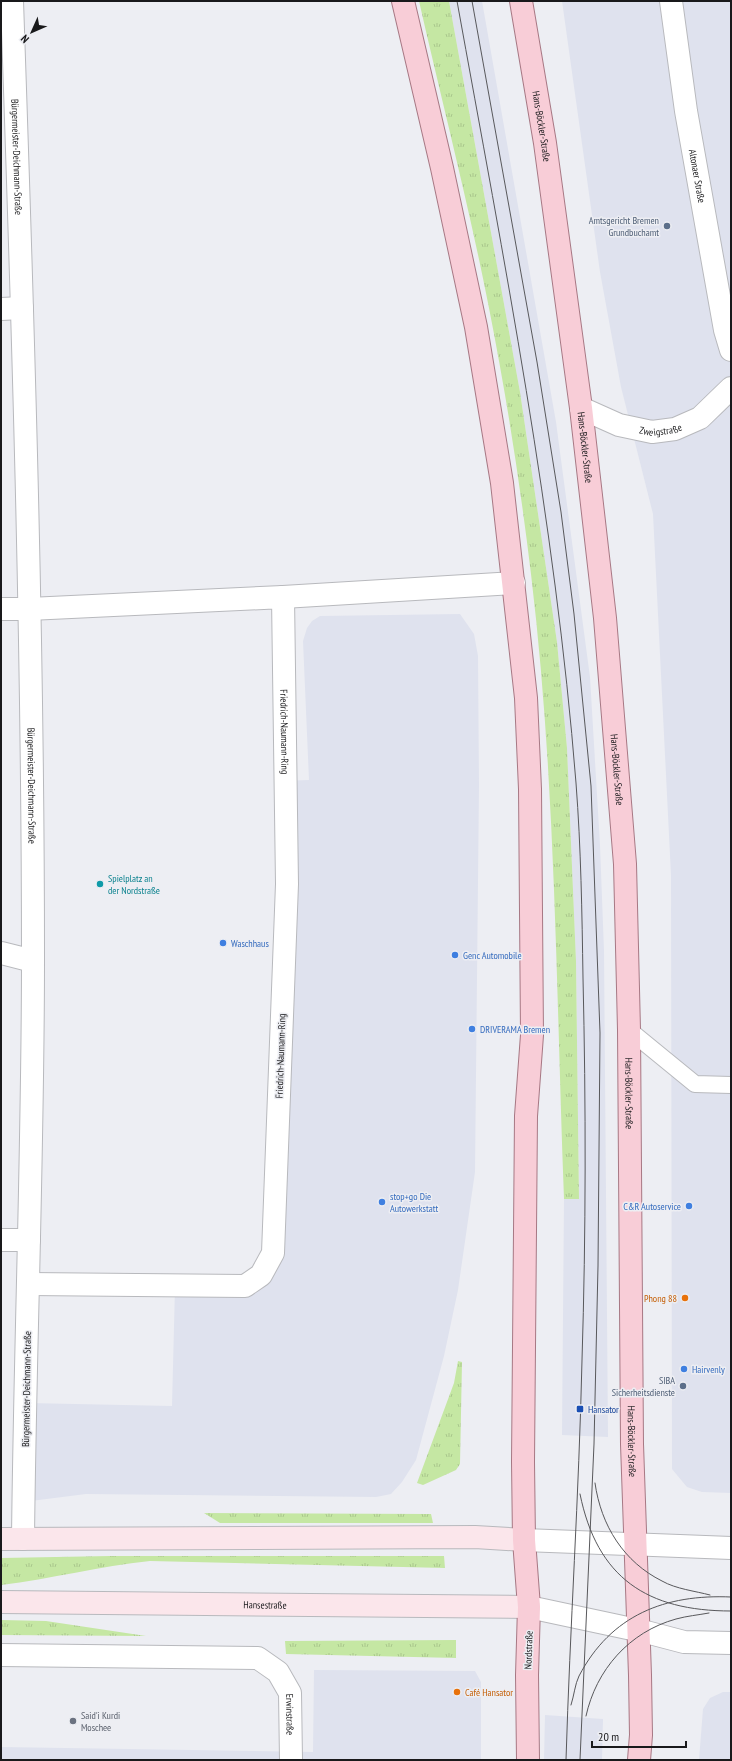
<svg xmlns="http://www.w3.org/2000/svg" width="732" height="1761" viewBox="0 0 732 1761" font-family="'PT Sans Narrow',sans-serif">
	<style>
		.built { fill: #dfe2ee }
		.grass { fill: url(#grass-tufts) }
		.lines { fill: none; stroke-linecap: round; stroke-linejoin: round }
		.service-casing { stroke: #b8b9bd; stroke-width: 18 }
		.minor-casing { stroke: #b8b9bd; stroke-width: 24 }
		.tertiary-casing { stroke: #b8b9bd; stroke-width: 24 }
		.secondary-casing { stroke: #b8b9bd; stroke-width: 24 }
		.primary-casing { stroke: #a77884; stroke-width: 24 }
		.service { stroke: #fff; stroke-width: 16 }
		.minor { stroke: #fff; stroke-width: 22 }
		.tertiary { stroke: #fff; stroke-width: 22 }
		.secondary { stroke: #fbe6eb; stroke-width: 22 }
		.primary { stroke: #f8cdd7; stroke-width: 22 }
		.tram { stroke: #58585b; stroke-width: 1 }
		.service-dot { fill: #5c6f8a; stroke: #edeef3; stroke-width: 1.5 }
		.culture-dot { fill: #0f9aa8; stroke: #edeef3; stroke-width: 1.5 }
		.shop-dot { fill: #3f7fe0; stroke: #edeef3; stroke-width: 1.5 }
		.food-dot { fill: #e8710a; stroke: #edeef3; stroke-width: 1.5 }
		.transit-dot { fill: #1a4fb4; stroke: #edeef3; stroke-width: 1.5 }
		.worship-dot { fill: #6b7280; stroke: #edeef3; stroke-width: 1.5 }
		.labels { text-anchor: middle; stroke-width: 3; stroke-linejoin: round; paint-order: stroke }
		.street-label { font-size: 10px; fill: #19191b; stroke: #edeef3 }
		.service-label { font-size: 10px; fill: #4e5e75; stroke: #edeef3; text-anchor: end }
		.culture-label { font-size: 10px; fill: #0d838f; stroke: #edeef3; text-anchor: start }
		.shop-label { font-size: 10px; fill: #366cbe; stroke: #edeef3; text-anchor: start }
		.food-label { font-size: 10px; fill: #c56008; stroke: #edeef3; text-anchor: end }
		.transit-label { font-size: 10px; fill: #164399; stroke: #edeef3; text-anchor: start }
		.worship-label { font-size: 10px; fill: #5b616d; stroke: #edeef3; text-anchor: start }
	</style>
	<defs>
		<pattern id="grass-tufts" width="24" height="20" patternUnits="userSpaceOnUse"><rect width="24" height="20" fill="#c5e7a3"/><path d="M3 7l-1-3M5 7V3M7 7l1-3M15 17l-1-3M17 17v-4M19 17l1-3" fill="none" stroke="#a9c68c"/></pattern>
	</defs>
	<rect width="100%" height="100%" fill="#edeef3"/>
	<g class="built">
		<polygon points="449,1 482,1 556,422 590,677 600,845 604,951 608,1437 562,1435 564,1199 579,1199 576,961 567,748 557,642 520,392"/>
		<polygon points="562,1 731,1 731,1493 702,1492 687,1487 672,1469 671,875 653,514 621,387 600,272"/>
		<polygon points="460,614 474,634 478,656 479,785 475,1172 458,1290 444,1356 416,1460 402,1482 391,1494 376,1497 86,1494 23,1502 27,1403 172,1406 175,1287 244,1285 273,1254 279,781 309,780 303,641 307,628 312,621 320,616"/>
		<polygon points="314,1670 475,1671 481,1682 481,1760 1,1760 1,1747 313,1752"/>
		<polygon points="723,1692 731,1692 731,1760 699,1760 703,1709 710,1698"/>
		<polygon points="545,1715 603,1719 602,1760 544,1760"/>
	</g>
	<g class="grass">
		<path d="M419,1H449L520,392L557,642L567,748L576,961L579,1199H564C556,991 556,781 531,574C520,483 506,393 488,303C468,202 442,102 419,1Z"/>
		<polygon points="458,1361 462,1362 460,1464 456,1470 423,1485 417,1483 454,1383"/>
		<polygon points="204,1513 431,1514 433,1523 220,1523"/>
		<path d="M110,1556H444L445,1568L150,1561C100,1566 51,1579 1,1585V1558Z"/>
		<polygon points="1,1620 46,1621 146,1636 1,1635"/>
		<polygon points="456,1640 456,1658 286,1654 285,1641"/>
	</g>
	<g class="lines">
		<defs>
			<polyline id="service" points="629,1030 695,1084 731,1085"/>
			<g id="minor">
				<path id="s1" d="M12,1C23,320 33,640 33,959C33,1153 25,1346 23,1539"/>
				<path id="s2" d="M671,1L686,111L725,330L731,350"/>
				<polyline points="1,309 22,308"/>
				<path id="s3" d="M581,408L619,425L652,432L675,429L700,418L731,388"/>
				<polyline points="283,597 514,583"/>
				<path id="s4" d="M1,609H29L283,597L287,884L273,1253L261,1275L245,1286L28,1284"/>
				<polyline points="1,953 33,961"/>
				<polyline points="1,1240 29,1240"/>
				<path id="s5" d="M1,1655L258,1658L278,1672L290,1693L291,1760"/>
			</g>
			<g id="tertiary">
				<polyline points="524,1540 731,1548"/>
				<polyline points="529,1607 646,1632 684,1642 731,1643"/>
			</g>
			<g id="secondary">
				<polyline points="1,1539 475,1537 524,1540"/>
				<path id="s6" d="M1,1602L529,1607"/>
			</g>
			<g id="primary">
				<polyline points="403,1 442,168 476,327 502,483 526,698 530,789 532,1035 526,1116 523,1462 524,1540 529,1607 527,1675 528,1760"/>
				<path id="s7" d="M521,1L545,143L581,408L605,618L625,864L629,1030L632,1444L640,1675L641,1735L639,1760"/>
			</g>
		</defs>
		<use href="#service" class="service-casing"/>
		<use href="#minor" class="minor-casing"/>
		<use href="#tertiary" class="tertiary-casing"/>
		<use href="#secondary" class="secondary-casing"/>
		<use href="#primary" class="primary-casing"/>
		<use href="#service" class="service"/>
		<use href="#minor" class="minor"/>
		<use href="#tertiary" class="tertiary"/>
		<use href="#secondary" class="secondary"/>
		<use href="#primary" class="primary"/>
		<g class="tram">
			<path d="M457,1C504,261 555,519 576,783C581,848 582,913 583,978C586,1105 586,1233 582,1360C579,1494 570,1627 566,1760"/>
			<polyline points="472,1 537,362 561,512 574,614 591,786 600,1033 598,1266 594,1444 580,1760"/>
			<path d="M595,1483C601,1526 624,1562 662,1581C676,1589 695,1591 710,1595"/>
			<path d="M580,1494C597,1578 647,1611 731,1611"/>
			<path d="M571,1705C574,1696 575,1684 579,1676C611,1615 665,1594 731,1597"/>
			<path d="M586,1716C596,1670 629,1632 676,1619C687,1616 698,1615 709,1613"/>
		</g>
	</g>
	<g class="service-dot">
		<circle cx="667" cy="226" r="4"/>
		<circle cx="683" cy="1386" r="4"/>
	</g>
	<circle class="culture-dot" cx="100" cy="884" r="4"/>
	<g class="shop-dot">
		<circle cx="223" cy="943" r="4"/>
		<circle cx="455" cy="955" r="4"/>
		<circle cx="472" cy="1029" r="4"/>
		<circle cx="382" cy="1202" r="4"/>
		<circle cx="689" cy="1206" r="4"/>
		<circle cx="684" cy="1369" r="4"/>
	</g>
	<g class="food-dot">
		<circle cx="685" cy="1298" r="4"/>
		<circle cx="457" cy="1692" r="4"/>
	</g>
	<rect class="transit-dot" x="576" y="1405" width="8" height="8" rx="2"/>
	<circle class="worship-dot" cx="73" cy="1721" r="4"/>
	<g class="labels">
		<g class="street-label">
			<text dy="4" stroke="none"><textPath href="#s7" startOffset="127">Hans-Böckler-Straße</textPath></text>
			<text dy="4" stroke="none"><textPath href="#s1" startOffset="156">Bürgermeister-Deichmann-Straße</textPath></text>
			<text dy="4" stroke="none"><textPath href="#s2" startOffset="177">Altonaer Straße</textPath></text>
			<text dy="4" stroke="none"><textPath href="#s3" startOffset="84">Zweigstraße</textPath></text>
			<text dy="4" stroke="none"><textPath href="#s7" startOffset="451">Hans-Böckler-Straße</textPath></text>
			<text dy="4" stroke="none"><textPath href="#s4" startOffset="417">Friedrich-Naumann-Ring</textPath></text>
			<text dy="4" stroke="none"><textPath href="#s7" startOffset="775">Hans-Böckler-Straße</textPath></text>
			<text dy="4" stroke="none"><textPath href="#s1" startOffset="785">Bürgermeister-Deichmann-Straße</textPath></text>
			<text transform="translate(280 1056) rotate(-88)" y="4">Friedrich-Naumann-Ring</text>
			<text dy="4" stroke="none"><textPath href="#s7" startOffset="1099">Hans-Böckler-Straße</textPath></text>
			<text transform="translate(26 1389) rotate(-89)" y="4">Bürgermeister-Deichmann-Straße</text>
			<text dy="4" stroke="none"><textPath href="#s7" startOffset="1447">Hans-Böckler-Straße</textPath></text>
			<text dy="4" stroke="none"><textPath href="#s6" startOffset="264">Hansestraße</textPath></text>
			<text transform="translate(528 1650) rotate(-88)" y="4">Nordstraße</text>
			<text dy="4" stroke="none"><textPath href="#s5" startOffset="327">Erwinstraße</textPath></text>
		</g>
		<g class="service-label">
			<text x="659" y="224">Amtsgericht Bremen<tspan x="659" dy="12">Grundbuchamt</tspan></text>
			<text x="675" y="1384">SIBA<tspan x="675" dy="12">Sicherheitsdienste</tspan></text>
		</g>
		<g class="culture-label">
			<text x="108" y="882">Spielplatz an<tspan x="108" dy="12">der Nordstraße</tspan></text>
		</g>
		<g class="shop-label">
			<text x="231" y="947">Waschhaus</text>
			<text x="463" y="959">Genc Automobile</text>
			<text x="480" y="1033">DRIVERAMA Bremen</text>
			<text x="390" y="1200">stop+go Die<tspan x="390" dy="12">Autowerkstatt</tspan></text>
			<text x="681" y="1210" text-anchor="end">C&amp;R Autoservice</text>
			<text x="692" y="1373">Hairvenly</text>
		</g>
		<g class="food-label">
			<text x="677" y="1302">Phong 88</text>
			<text x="465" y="1696" text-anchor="start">Café Hansator</text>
		</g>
		<g class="transit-label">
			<text x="588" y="1413">Hansator</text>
		</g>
		<g class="worship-label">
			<text x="81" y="1719">Said'i Kurdi<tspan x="81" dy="12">Moschee</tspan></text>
		</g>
	</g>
	<rect width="732" height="1761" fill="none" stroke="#19191b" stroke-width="4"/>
	<g transform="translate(32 32) rotate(225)" stroke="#edeef3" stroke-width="3" paint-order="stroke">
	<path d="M0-3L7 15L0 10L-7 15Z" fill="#19191b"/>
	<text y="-6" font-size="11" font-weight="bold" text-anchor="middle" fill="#19191b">N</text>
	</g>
	<path d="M592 1741v6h94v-6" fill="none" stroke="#19191b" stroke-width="2"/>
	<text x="598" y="1741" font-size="12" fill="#19191b" stroke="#edeef3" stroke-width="3" paint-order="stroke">20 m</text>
</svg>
